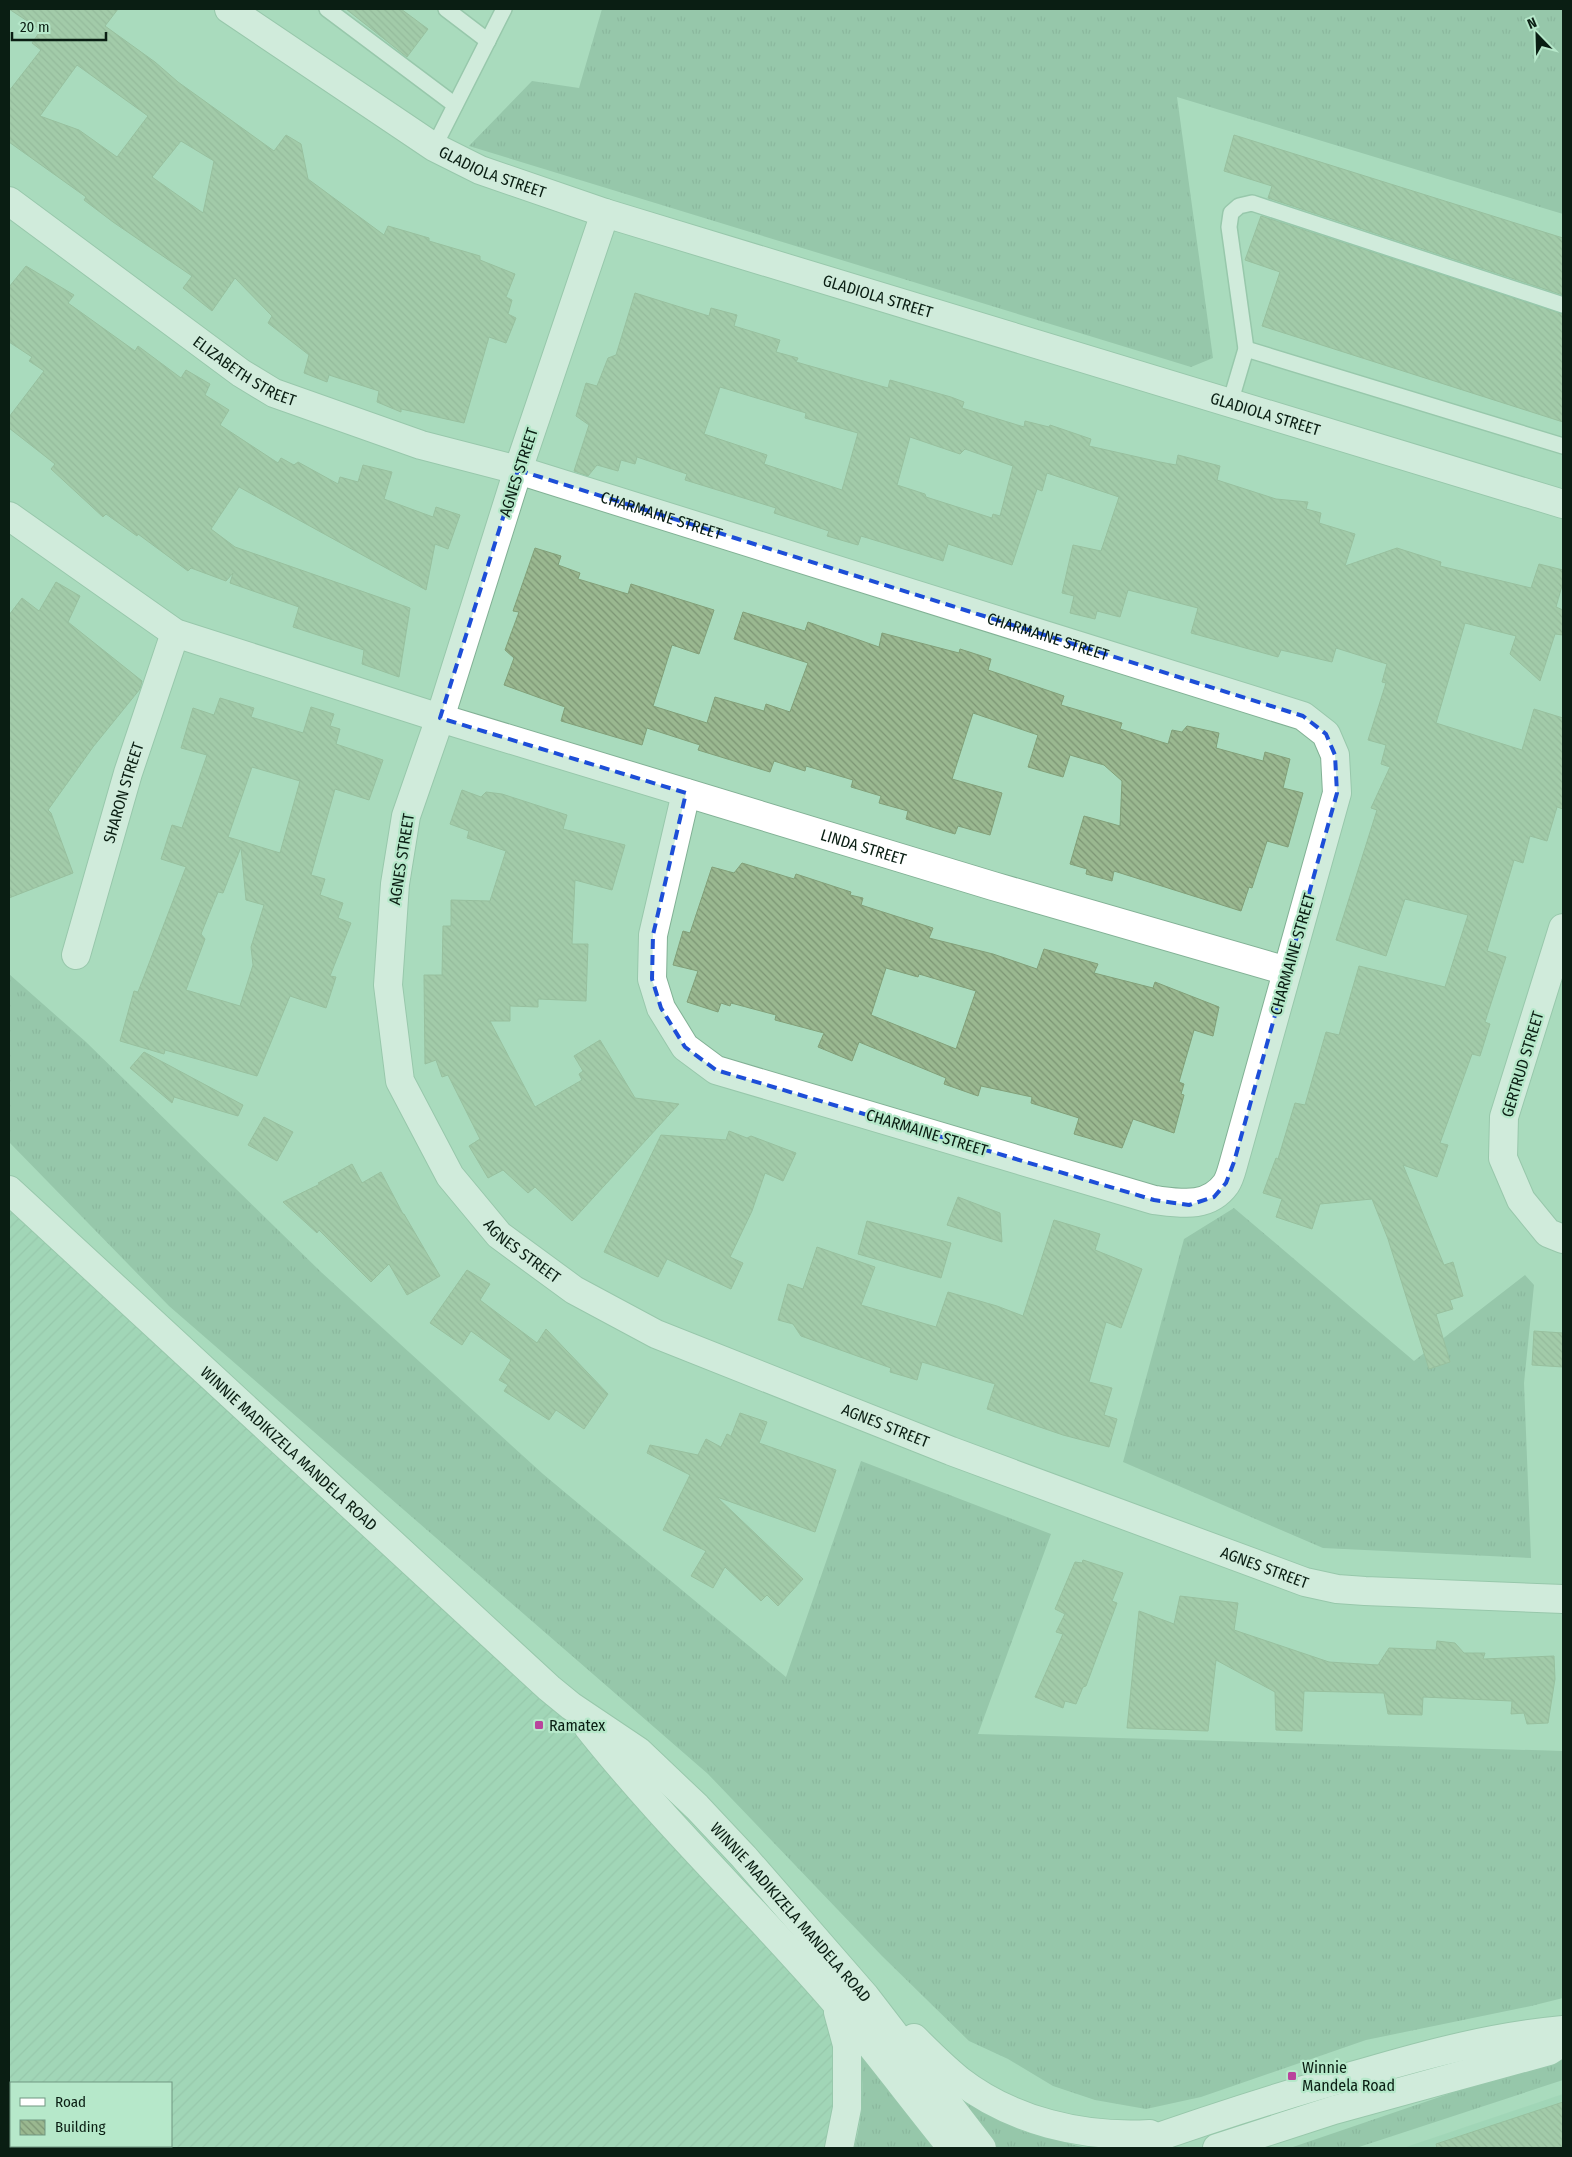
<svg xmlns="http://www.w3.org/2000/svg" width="1572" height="2157" viewBox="0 0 1572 2157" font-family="'Fira Sans Condensed',sans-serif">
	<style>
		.built { fill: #98d1b0 }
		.industrial { fill: url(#industrial-furrows); fill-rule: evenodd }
		.grass { fill: url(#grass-tufts) }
		.building { fill: url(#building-back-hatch); stroke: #82a079; fill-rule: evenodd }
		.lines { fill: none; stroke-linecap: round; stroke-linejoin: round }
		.service-casing { stroke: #82b195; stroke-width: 18 }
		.minor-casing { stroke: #82b195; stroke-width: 30 }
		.secondary-casing { stroke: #82b195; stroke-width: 30 }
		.service { stroke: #fff; stroke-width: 15 }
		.minor { stroke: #fff; stroke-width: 28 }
		.secondary { stroke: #fff; stroke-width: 28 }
		.marked { fill: none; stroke: #1d4ed8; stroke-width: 4; stroke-dasharray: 10 6; stroke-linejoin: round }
		.poi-dot { fill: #b9449c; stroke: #b6e8ca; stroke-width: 2 }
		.labels { text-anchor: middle; stroke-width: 4.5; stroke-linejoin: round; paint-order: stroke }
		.street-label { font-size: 16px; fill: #0a1e13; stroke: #b6e8ca }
		.poi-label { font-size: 16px; fill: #0a1e13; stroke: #b6e8ca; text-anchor: start }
	</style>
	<defs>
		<pattern id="industrial-furrows" width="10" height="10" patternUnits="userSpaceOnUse" patternTransform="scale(1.25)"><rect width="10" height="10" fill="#98d1b0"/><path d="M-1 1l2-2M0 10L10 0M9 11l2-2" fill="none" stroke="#82b396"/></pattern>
		<pattern id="grass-tufts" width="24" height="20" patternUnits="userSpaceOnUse" patternTransform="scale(1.25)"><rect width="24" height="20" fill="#7faf93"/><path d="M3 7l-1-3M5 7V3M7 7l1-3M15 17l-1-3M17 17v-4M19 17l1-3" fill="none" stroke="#668e77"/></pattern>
		<pattern id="building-back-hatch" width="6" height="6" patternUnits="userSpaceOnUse" patternTransform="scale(1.25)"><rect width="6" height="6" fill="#9ab890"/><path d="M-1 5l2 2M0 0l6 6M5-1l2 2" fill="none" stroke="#7c9574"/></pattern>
	</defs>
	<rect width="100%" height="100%" fill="#a9dbbd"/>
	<polygon class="built" points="1563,2094 1563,2148 1403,2148"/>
	<path class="industrial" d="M9,1190L549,1688L836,2003L839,2148H9ZM11,2083H171V2146H11Z"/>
	<g class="grass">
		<polygon points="602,9 1563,9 1563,214 1177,97 1213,358 1191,367 469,146 532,81 579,88"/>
		<polygon points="9,974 86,1042 321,1272 543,1474 786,1677 861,1461 1051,1534 978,1734 1563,1751 1563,1998 1531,2006 1366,2040 1201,2097 1146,2109 1095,2100 1053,2086 1008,2059 969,2041 882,1956 708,1774 169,1306 9,1142"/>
		<polygon points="1234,1208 1414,1361 1525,1275 1534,1285 1524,1383 1531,1558 1323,1548 1123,1462 1184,1239"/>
		<path d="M859,2046L935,2148H854C864,2115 864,2080 859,2046Z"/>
		<polygon points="1563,2055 1563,2080 1356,2148 1290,2148"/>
		<polygon points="959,2097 1022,2131 1086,2148 996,2148"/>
	</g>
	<g class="building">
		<path d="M9,9H118L105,26L155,62L178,82L274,151L286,135L301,144L308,179L384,235L388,226L429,238V241L480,256V260L515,274L506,297L512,300L508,314L516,318L506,343L489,337L464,423L401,409V412L377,402L379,391L329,375L327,382L304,373L309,355L268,323L272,316L235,278L212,311L183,288L192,276L113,222L84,200L86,197L9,142V91L41,50L32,43L41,30ZM77,65L148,116L117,157L79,130L40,116ZM181,141L214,161L203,213L152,177Z"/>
		<polygon points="346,9 401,9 428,29 407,57"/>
		<polygon points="1234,135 1563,238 1563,295 1268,198 1272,186 1224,171"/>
		<polygon points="1261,216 1563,314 1563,422 1262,326 1280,272 1245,260"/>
		<polygon points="26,266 74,295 68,303 135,351 138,346 181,378 186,370 210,384 205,395 229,410 220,425 278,463 281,458 294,465 298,462 338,484 340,477 358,482 363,465 392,472 384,499 433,517 436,507 460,515 448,549 435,544 426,590 239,487 211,529 235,547 410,608 399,677 362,664 364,650 293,627 299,607 230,583 233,573 226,581 191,568 188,571 138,534 137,536 106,514 103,517 51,469 55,464 9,428 9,417 44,371 29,361 32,357 9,342 9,287"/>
		<path d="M635,293L709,316L711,308L737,315L734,326L780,340L776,352L798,358L796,362L888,388L890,380L951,397L964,402L962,408L1024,427L1025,421L1049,427L1050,425L1091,439L1089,446L1160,462L1176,465L1178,455L1220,466L1217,480L1276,499L1308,502L1306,509L1321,513L1319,523L1355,534L1345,566L1397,548L1441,562L1440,566L1531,588L1539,564L1563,570V582L1556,607L1563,610V635L1555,634L1540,681L1510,654L1516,636L1465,623L1436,723L1522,750L1534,709L1563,718V809L1557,807L1547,841L1530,836L1523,863L1514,860L1487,951L1506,957L1485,1022L1490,1024L1480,1056L1472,1054L1440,1143L1448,1145L1437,1177L1403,1165L1444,1265L1453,1262L1463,1296L1450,1300L1453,1309L1436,1314L1450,1362L1429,1369L1388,1239L1372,1199L1320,1204L1312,1229L1276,1217L1282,1199L1263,1193L1276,1158L1278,1159L1295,1103L1305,1105L1326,1032L1339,1035L1359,966L1445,987L1468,915L1405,899L1386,956L1336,940L1377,810L1371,808L1390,767L1381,764L1386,745L1368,740L1386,683L1382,682L1387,664L1336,648L1332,662L1281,650L1278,657L1191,633L1198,608L1128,590L1120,617L1097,611L1095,619L1070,613L1074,596L1062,593L1073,545L1101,551L1119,497L1047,473L1042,491L1037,489L1012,565L948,544L943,561L861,536L858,545L827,536L829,531L774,513L776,508L685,480L687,474L637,457L635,464L621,460L618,471L597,465L588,476L574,471L589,425L576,416L586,383L597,386L608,358L616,355ZM720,387L806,413L805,418L858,433L842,490L764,464L767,455L704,434ZM910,437L960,454L965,449L1013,466L1000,516L993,514L992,518L926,497L925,494L897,485Z"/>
		<polygon points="535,548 561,556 558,565 580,573 578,579 628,594 631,584 714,610 699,654 672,645 653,706 707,723 715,697 764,711 766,704 790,712 808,663 734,639 743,612 805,631 808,622 879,647 882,633 959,653 960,649 991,659 988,670 1064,696 1061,705 1122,723 1120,729 1168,744 1172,730 1182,732 1187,726 1219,733 1216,748 1263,761 1265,752 1290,759 1283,788 1303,793 1288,847 1267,841 1252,888 1249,887 1241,911 1114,871 1112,881 1086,874 1087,869 1070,864 1084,816 1120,826 1122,781 1104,765 1070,755 1063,777 1028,767 1038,735 973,713 952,779 1002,793 990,835 958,826 955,834 906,819 908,811 879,803 881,796 851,787 853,780 806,766 805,771 774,761 770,772 698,750 700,745 647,728 642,745 561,721 565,707 504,685 514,658 505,650 519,612 513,611"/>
		<polygon points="56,582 80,596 68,622 142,681 140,689 93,747 48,810 51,813 73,873 9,898 9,615 22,598 39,611"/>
		<path d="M220,698L254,708L251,717L303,733L311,707L334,714L330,726L340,729L336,744L383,760L369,800L335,789L311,875L325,879L320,895L343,903L338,918L351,923L330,976L336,977L326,1008L290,996L257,1076L165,1050L164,1054L120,1041L134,991L138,992L186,867L161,859L172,825L182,828L207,755L181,748L193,708L214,715ZM252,767L300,781L280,853L228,837ZM241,847L246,900L264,905L251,947L253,965L240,1006L186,990L205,939L201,934L218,892L223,893Z"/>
		<polygon points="462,790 481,797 486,792 502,794 567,815 563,829 625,845 612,890 575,880 572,944 588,944 586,1001 538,999 538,1007 510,1006 510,1021 490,1021 535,1107 582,1080 579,1074 583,1071 574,1056 600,1040 635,1098 679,1104 572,1221 535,1187 528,1193 503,1170 488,1178 469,1146 480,1139 448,1075 442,1077 436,1060 425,1064 424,975 442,975 443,926 451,926 451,900 490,901 506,851 467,838 469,831 450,824"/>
		<path d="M742,863L794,879L796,874L851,892L850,895L863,898L861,905L933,928L929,938L993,954L1037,969L1044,949L1098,964L1094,973L1153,988L1155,982L1219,1007L1213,1036L1194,1030L1179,1082L1184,1084L1181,1094L1184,1095L1174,1133L1133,1119L1122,1148L1074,1134L1079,1118L1031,1103L1032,1097L981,1086L978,1096L944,1084L946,1078L859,1042L852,1061L818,1047L824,1033L775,1020L776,1015L731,1003L730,1006L721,1003L718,1012L687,1002L698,971L673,965L683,931L690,933L712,867L734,873ZM886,968L918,977L919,974L976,991L956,1049L871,1015Z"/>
		<polygon points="144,1052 243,1105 238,1116 174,1097 172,1103 130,1068"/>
		<polygon points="264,1117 293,1132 277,1161 248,1145"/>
		<polygon points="729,1131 747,1138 751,1136 796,1153 783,1181 765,1173 752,1211 730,1257 743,1263 731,1289 667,1259 658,1277 604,1252 661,1135 726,1140"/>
		<polygon points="352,1164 362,1183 381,1172 403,1214 404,1214 440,1276 407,1295 389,1264 371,1282 319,1230 317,1233 283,1202 320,1184 318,1183"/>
		<polygon points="958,1197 1000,1213 1002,1242 947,1225"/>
		<polygon points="1054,1220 1100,1234 1095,1250 1142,1269 1121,1328 1106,1322 1089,1382 1112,1388 1104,1415 1117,1419 1109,1447 1063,1435 987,1409 995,1384 922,1362 917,1380 890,1372 891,1368 801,1336 793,1324 778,1320 788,1284 803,1289 817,1247 875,1267 861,1305 936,1327 948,1292 997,1306 1023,1316"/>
		<polygon points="867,1221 951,1243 941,1278 858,1254"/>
		<polygon points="467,1270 490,1284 480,1300 537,1343 546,1329 608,1394 584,1429 556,1410 549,1420 504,1391 508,1385 499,1380 511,1360 471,1331 462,1345 430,1323"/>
		<polygon points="1534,1331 1563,1333 1563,1367 1532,1365"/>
		<polygon points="740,1413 767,1422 759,1443 836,1470 815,1532 717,1497 803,1579 778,1606 767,1595 761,1601 725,1567 713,1588 691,1576 706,1551 663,1530 690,1475 647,1453 650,1445 698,1455 706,1439 721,1447 727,1434 731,1436"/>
		<polygon points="1083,1560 1123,1573 1112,1601 1117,1603 1086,1686 1083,1687 1076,1704 1065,1701 1063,1708 1035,1697 1063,1634 1056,1632 1065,1614 1055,1609 1075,1562 1082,1563"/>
		<polygon points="1180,1596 1238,1603 1234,1630 1329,1662 1378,1665 1389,1648 1436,1650 1437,1641 1455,1643 1464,1653 1485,1653 1483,1659 1554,1656 1555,1679 1548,1723 1527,1724 1524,1713 1511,1714 1512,1701 1423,1697 1422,1715 1388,1714 1384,1693 1304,1691 1302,1731 1276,1730 1275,1692 1216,1660 1208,1731 1127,1728 1139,1611 1174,1624"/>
		<polygon points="1563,2102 1563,2148 1437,2148 1436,2144"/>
	</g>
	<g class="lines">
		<defs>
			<g id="service">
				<polyline points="327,9 455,105"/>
				<polyline points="446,9 488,41"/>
				<polyline points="434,147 504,9"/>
				<polyline points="1246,349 1563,446"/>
				<polyline points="1230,403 1246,349 1229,227 1231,213 1239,206 1252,203 1563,305"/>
			</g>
			<g id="minor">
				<path id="s1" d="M229,9L434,147L480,170L605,213L1563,504"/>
				<path id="s2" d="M9,201L241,373L274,393L421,445L518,470L1303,716L1326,734L1335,755L1337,793L1234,1162C1232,1169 1230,1178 1226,1184C1208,1209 1180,1203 1154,1200L716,1070L685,1047L661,1008L652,979L653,935L686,793"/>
				<path id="s3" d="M605,213L518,470L440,718L406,816L395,884L388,985L400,1081L450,1176L499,1235L574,1290L656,1334L951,1451L1305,1582L1337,1589L1365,1591L1563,1599"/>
				<path id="s4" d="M9,516L175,633L440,718L993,886L1287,971"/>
				<polyline points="1563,928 1504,1117 1503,1158 1521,1200 1548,1233 1563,1239"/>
				<path id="s5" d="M76,955L128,773L175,633"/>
			</g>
			<g id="secondary">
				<path id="s6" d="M9,1190L549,1688L571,1706L638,1751L697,1807L744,1857L865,1996L982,2148"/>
				<path d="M588,1727C665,1824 755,1909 836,2003C876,2050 913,2100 952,2148"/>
				<polyline points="838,2012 847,2045 847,2108 839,2148"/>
				<path d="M914,2038C928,2052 943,2067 959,2080C1012,2121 1083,2138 1150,2134"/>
				<path d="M1127,2148C1206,2120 1286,2094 1366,2072C1431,2053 1496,2036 1563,2030"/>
				<polyline points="1217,2148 1334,2110 1549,2051 1563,2042"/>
			</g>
		</defs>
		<use href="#service" class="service-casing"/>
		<use href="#minor" class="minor-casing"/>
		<use href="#secondary" class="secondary-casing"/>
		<use href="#service" class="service"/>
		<use href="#minor" class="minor"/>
		<use href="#secondary" class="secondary"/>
	</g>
	<path d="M0 0H1572V2157H0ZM518,470L1303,716L1326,734L1335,755L1337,793L1234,1162L1226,1183L1214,1197L1189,1205L1154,1200L716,1070L685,1047L661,1008L652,979L653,935L686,793L440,718Z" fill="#a9dbbd" fill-opacity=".55" fill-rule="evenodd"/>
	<path class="marked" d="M518,470L1303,716L1326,734L1335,755L1337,793L1234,1162L1226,1183L1214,1197L1189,1205L1154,1200L716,1070L685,1047L661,1008L652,979L653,935L686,793L440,718Z"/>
	<g class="poi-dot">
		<rect x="534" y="1720" width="10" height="10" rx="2.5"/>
		<rect x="1287" y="2071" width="10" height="10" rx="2.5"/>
	</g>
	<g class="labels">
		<g class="street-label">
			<text dy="6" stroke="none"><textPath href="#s1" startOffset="311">GLADIOLA STREET</textPath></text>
			<text dy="6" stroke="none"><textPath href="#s1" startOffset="716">GLADIOLA STREET</textPath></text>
			<text dy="6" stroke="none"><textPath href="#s2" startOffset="291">ELIZABETH STREET</textPath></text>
			<text dy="6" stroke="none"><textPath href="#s1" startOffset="1121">GLADIOLA STREET</textPath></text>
			<text transform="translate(518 472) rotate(-72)" y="6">AGNES STREET</text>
			<text dy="6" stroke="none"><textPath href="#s2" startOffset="734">CHARMAINE STREET</textPath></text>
			<text dy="6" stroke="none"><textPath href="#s2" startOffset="1139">CHARMAINE STREET</textPath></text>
			<text dy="6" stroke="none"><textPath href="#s5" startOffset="169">SHARON STREET</textPath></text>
			<text dy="6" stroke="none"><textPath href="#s4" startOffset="924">LINDA STREET</textPath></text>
			<text transform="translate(401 859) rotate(-81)" y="6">AGNES STREET</text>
			<text transform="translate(1292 954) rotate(-74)" y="6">CHARMAINE STREET</text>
			<text transform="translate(1522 1064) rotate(-73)" y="6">GERTRUD STREET</text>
			<text transform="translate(927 1132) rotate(17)" y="6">CHARMAINE STREET</text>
			<text dy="6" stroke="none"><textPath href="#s3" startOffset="1114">AGNES STREET</textPath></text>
			<text dy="6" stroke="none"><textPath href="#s3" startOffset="1519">AGNES STREET</textPath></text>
			<text dy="6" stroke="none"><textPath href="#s6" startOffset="381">WINNIE MADIKIZELA MANDELA ROAD</textPath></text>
			<text dy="6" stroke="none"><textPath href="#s3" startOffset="1924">AGNES STREET</textPath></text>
			<text dy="6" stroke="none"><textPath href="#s6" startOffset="1066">WINNIE MADIKIZELA MANDELA ROAD</textPath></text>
		</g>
		<g class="poi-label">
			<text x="549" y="1731">Ramatex</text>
			<text x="1302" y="2073">Winnie<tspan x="1302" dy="18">Mandela Road</tspan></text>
		</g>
	</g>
	<rect width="1572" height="2157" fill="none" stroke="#0a1e13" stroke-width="20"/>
	<rect x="10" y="2082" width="162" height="65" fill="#b6e8ca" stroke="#719781"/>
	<rect x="20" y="2098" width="25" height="8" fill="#ffffff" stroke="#719781"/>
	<text x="55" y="2107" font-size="15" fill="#0a1e13">Road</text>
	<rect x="20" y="2120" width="25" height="15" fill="url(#building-back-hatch)" stroke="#719781"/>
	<text x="55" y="2132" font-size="15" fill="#0a1e13">Building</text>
	<g transform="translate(1537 35) rotate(337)" stroke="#b6e8ca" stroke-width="4" paint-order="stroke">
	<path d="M0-4L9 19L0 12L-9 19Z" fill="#0a1e13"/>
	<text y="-8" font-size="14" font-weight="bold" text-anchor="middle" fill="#0a1e13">N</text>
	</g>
	<path d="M12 32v8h94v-8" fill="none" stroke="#0a1e13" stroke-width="2.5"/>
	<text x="20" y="32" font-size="15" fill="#0a1e13" stroke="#b6e8ca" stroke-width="4" paint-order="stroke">20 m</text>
</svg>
